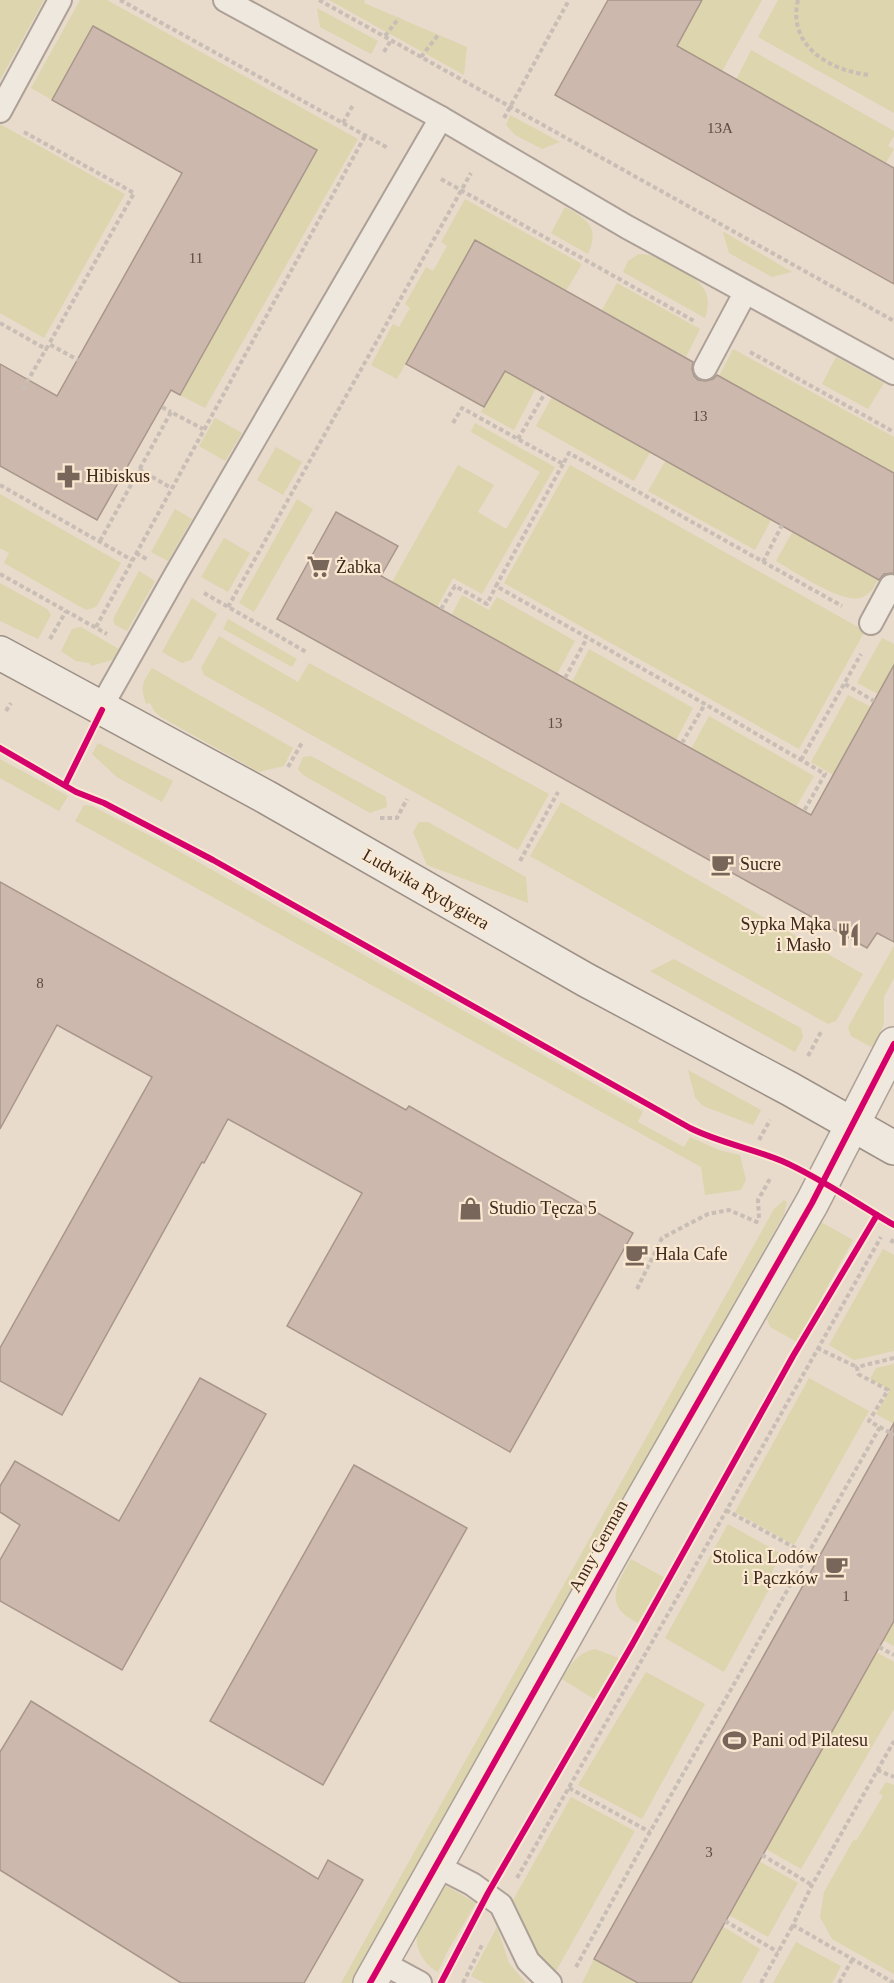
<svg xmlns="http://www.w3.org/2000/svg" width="894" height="1983" viewBox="0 0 894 1983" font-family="Georgia,serif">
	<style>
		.green { fill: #dcd5ad }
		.building { fill: #ccb8ad; stroke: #a9968b; stroke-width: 1.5 }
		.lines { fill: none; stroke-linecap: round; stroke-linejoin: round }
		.lane-casing { stroke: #ada096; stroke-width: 26 }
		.street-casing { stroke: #ada096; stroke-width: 36 }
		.secondary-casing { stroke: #9d9085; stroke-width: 36 }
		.path { stroke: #c8beb5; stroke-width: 4; stroke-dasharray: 4.5 3; stroke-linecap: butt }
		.lane { stroke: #efe8df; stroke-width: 22 }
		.street { stroke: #efe8df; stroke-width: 33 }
		.secondary { stroke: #efe8df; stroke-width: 33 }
		.cycleway-casing { stroke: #fae8d1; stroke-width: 10 }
		.cycleway { stroke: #d6006c; stroke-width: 6 }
		.labels { text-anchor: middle; stroke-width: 4.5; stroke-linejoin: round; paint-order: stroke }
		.number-label { font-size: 15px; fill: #614b40 }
		.poi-label { font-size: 18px; fill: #3d271c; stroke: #fae8d1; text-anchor: start }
		.street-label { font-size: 18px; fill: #3d271c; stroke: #fae8d1 }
	</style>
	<rect width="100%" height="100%" fill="#e8dbcc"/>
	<g class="green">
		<polygon points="0,0 44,0 0,80"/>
		<polygon points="80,0 107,0 358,139 205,408 180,395 317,150 93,26 52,100 31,88"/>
		<polygon points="329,0 365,0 364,3 467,47 464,75"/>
		<polygon points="702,0 762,0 716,82 677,46"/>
		<polygon points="778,0 894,0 894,113 758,37"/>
		<polygon points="317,8 378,41 371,54 320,27"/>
		<polygon points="751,50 894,131 894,136 888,146 894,149 886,163 736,80"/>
		<polygon points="510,115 560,142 542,149 515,135 506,125"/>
		<polygon points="0,124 125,194 44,338 0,313"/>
		<polygon points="465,199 582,264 566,291 475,240 397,379 371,365 393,324 399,327 410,308 405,304 426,267 433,271 447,246 441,242"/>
		<path d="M565,207C587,219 600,227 588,254L551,233Z"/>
		<polygon points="723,232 724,232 792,272 772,277 729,253"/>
		<path d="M639,254C653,254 663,260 675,267C697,279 715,289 705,318L623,272L628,261Z"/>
		<polygon points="617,283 700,329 686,357 602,310"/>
		<polygon points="733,349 894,437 894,473 719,376"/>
		<polygon points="836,357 884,383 868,409 822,384"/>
		<polygon points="505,371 536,388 514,430 481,412"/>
		<polygon points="552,397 650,452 634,481 536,426"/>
		<polygon points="215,418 242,433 225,461 199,446"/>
		<polygon points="475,423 555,467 482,594 453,578 437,607 392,582 458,465 494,485 478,512 506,529 540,472 471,432"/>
		<polygon points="276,447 302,462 283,495 257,480"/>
		<polygon points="666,460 771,520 755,550 648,491"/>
		<polygon points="570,465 865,631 799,749 504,583"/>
		<polygon points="0,494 121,563 96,607 86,610 4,563 9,553 0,548"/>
		<polygon points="297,499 313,509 254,612 239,603"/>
		<polygon points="175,509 192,519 168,561 151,552"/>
		<path d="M793,531L878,579C874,588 870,595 860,598C840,603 794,571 776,561Z"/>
		<polygon points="224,538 250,553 228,592 201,577"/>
		<polygon points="139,571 155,581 127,631 115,625 113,619"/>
		<polygon points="0,583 47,609 51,615 38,639 0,621"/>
		<polygon points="462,595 489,610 497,597 575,641 557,674 452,614"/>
		<polygon points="192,598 217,614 191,660 182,663 162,652"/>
		<polygon points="228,619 297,659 292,667 223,629"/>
		<polygon points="81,627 119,649 112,660 91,666 89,663 76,661 61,651 72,629"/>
		<polygon points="219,636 298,682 309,663 549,794 518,850 204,675 201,668"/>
		<polygon points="882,638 894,644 894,665 878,694 857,683"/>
		<polygon points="589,649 693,708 676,740 572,682"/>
		<path d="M152,668L293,748L284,766L259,772L161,717L155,712L150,703L146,704C140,687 142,683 152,668Z"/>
		<polygon points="848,695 871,707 833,775 811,762"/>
		<polygon points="709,716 814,776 796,807 691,749"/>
		<polygon points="98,743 173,781 162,802 117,777 92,754"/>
		<polygon points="311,756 386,797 387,807 370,813 303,775 298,769 303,757"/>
		<polygon points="0,759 68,796 59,811 0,778"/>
		<polygon points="561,802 863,974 836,1021 828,1024 530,856"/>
		<polygon points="84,805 92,806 166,844 643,1111 638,1122 684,1147 690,1137 719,1150 740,1155 746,1180 741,1190 705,1195 701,1167 75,821"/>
		<polygon points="419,822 428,822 526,877 528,903 427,865 413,832"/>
		<polygon points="894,946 894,978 884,997 884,1024 873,1048 851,1036 848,1027"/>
		<polygon points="674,959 801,1028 803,1037 795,1052 650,971"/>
		<polygon points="688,1070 761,1110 753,1125 703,1106 695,1097"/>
		<polygon points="784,1200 787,1202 784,1214 353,1983 341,1983 774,1209"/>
		<polygon points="821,1222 853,1240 797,1342 770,1327 767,1319"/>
		<polygon points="883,1249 894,1255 894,1351 854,1360 829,1345"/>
		<polygon points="894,1364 894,1424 876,1414 890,1390 870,1379 876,1368"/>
		<polygon points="809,1378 869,1411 794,1545 735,1512"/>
		<polygon points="728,1524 787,1557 782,1565 777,1562 771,1574 776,1577 724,1672 665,1638"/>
		<path d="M631,1559L665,1578L638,1623C603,1606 616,1586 631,1559Z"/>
		<polygon points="894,1621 894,1646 883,1640"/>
		<path d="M595,1649L619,1658L594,1699L562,1679C570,1664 578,1653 595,1649Z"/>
		<polygon points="876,1652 894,1662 894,1709 801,1869 766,1849"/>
		<polygon points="646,1672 705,1704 642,1819 578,1785"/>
		<polygon points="886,1782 894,1785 894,1974 832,1939 820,1917 824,1892 854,1839 856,1841 883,1796 879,1793"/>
		<path d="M571,1797L635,1831L556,1971C524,1953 530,1928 513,1900Z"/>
		<polygon points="759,1861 798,1883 768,1937 729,1915"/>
		<path d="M445,1885L476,1903L446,1954L438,1972C427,1967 415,1950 417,1937C420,1921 437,1899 445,1885Z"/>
		<polygon points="722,1926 760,1949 741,1983 691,1983"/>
		<polygon points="497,1927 509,1963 526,1983 484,1983 471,1976"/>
		<polygon points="796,1942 841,1966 832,1983 773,1983"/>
		<polygon points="594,1959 638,1983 582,1983"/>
	</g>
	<g class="building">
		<polygon points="608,0 702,0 677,46 894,168 894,284 555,95"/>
		<polygon points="93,26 317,150 180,395 171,390 97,520 0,466 0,364 57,396 182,173 52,100"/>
		<polygon points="475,240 693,362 692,369 694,376 698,380 706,381 713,379 717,375 894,473 894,573 884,574 879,580 505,371 484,407 406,364"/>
		<polygon points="336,512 398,546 381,576 811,815 894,665 894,942 877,933 867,948 277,619"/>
		<polygon points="0,882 406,1110 409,1106 633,1233 510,1452 287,1326 362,1193 228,1119 204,1163 202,1162 62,1415 0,1381 0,1348 152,1077 57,1025 0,1129"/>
		<polygon points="200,1378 266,1414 122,1670 0,1601 0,1560 20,1525 0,1512 0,1486 15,1461 119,1521"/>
		<polygon points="894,1423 894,1621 691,1983 638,1983 594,1959"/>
		<polygon points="354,1465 467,1528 323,1785 210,1721"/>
		<polygon points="31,1701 318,1879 328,1860 363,1880 304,1983 181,1983 0,1870 0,1752"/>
	</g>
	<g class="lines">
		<defs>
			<g id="lane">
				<polyline points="0,111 60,0"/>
				<polyline points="441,118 627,227 894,373"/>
				<polyline points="705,368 745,293"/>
				<polyline points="871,623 891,586"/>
				<polyline points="100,709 175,576 441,118 225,0"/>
				<polyline points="435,1865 472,1884 501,1905 528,1961 550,1983"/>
				<polyline points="381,1962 420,1983"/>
			</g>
			<polyline id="street" points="370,1983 642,1500 812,1203 894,1044"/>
			<polyline id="secondary" points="0,653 266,797 586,980 790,1089 894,1148"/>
		</defs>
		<use href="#lane" class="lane-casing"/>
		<use href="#street" class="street-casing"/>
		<use href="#secondary" class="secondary-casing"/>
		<g class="path">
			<polyline points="120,0 388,148"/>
			<polyline points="319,0 894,321"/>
			<path d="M798,0C787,46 830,71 870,75"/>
			<polyline points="385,36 399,18"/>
			<polyline points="384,52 391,40"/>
			<polyline points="421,57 438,35"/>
			<polyline points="504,118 569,0"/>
			<polyline points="343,123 353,105"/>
			<polyline points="24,132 134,193 49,344"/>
			<polyline points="441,179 694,321"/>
			<polyline points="0,323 46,349 49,344 78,360"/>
			<polyline points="750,352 894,432"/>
			<polyline points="23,389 46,349"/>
			<polyline points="162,407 171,412"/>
			<polyline points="453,423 462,408 563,464 569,453 842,606"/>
			<polyline points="518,439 545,393"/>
			<polyline points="563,464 496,586 705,704 825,774 804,811"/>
			<polyline points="139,469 171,488"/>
			<polyline points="0,485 132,560"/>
			<polyline points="100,541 171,412 203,429"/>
			<polyline points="136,553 148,560"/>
			<polyline points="763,562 782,525"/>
			<polyline points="0,574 107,634"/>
			<polyline points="204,593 308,653"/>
			<polyline points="228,607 471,173"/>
			<polyline points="441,609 455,586 487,604 496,586"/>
			<polyline points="96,627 365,136"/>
			<polyline points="50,639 66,611"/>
			<polyline points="565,678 587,638"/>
			<polyline points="845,684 874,701"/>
			<polyline points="6,711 11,703"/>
			<polyline points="682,743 705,704"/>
			<polyline points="801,760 861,654"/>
			<polyline points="288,767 303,741"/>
			<polyline points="380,818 397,818 407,799"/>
			<polyline points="520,861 558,792"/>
			<polyline points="808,1056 822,1030"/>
			<polyline points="759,1140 770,1120"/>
			<polyline points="759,1218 758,1200 771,1177"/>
			<polyline points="891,1243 894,1238"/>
			<polyline points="637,1289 662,1238 681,1228 708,1214 729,1210 759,1223"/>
			<polyline points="817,1348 857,1367"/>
			<polyline points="894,1358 857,1367 858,1374 888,1390 869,1421 894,1435"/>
			<polyline points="726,1510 808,1555"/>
			<polyline points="879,1647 894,1655"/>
			<polyline points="877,1770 894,1777"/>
			<polyline points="569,1788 650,1832"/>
			<polyline points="762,1855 812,1885"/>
			<polyline points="517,1878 647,1651 881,1237"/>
			<polyline points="725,1921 778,1952"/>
			<polyline points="576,1967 650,1832 880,1427"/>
			<polyline points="463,1983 483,1943"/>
			<polyline points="761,1983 793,1925"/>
			<polyline points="839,1983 852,1960"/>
			<polyline points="894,1983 793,1925 812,1885 894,1741"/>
		</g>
		<use href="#lane" class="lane"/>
		<use href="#street" class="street"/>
		<use href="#secondary" class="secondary"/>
		<defs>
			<g id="cycleway">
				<path d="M0,748L76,792L104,803L213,860L690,1128C720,1143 751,1148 782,1161C821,1178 857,1204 894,1225"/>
				<polyline points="65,785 102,710"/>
				<polyline points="370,1983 642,1500 812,1203 894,1044"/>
				<polyline points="441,1983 488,1893 633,1643 793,1356 877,1215"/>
			</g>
		</defs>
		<use href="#cycleway" class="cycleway-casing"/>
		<use href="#cycleway" class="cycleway"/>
	</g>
	<defs>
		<symbol id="pharmacy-bare" viewBox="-9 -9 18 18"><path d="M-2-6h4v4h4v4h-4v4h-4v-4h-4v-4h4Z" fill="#79665a" stroke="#fae8d1" stroke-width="2.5" paint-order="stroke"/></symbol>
		<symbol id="supermarket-bare" viewBox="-9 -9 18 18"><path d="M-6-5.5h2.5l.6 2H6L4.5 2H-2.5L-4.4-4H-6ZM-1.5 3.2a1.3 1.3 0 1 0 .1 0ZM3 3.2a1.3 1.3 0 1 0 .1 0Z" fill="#79665a" stroke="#fae8d1" stroke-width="2.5" paint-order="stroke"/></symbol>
		<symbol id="cafe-bare" viewBox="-9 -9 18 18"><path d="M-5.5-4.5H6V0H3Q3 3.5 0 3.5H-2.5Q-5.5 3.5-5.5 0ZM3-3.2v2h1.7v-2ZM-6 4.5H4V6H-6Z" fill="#79665a" stroke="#fae8d1" stroke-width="2.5" paint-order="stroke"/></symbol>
		<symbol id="restaurant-bare" viewBox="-9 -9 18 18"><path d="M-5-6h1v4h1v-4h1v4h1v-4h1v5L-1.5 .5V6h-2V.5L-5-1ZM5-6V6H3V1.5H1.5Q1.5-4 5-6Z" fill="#79665a" stroke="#fae8d1" stroke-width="2.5" paint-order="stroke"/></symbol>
		<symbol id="shop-bare" viewBox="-9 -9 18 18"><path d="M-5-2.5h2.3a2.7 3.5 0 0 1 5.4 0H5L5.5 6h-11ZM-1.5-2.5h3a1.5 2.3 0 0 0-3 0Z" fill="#79665a" stroke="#fae8d1" stroke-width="2.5" paint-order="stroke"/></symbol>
		<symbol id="stadium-bare" viewBox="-9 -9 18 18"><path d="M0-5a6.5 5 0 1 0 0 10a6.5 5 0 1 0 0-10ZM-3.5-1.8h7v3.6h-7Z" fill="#79665a" stroke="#fae8d1" stroke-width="2.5" paint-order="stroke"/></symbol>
	</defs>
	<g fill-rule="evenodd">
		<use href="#pharmacy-bare" x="52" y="460" width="33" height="33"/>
		<use href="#supermarket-bare" x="302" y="550" width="33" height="33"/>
		<use href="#cafe-bare" x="706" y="848" width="33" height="33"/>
		<use href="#restaurant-bare" x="832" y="918" width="33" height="33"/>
		<use href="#shop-bare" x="454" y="1192" width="33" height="33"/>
		<use href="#cafe-bare" x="620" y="1238" width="33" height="33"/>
		<use href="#cafe-bare" x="820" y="1550" width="33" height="33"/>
		<use href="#stadium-bare" x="718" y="1724" width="33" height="33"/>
	</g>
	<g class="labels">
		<g class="number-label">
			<text x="720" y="133">13A</text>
			<text x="196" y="263">11</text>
			<text x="700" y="421">13</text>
			<text x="555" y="728">13</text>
			<text x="40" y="988">8</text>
			<text x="846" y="1601">1</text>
			<text x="709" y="1857">3</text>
		</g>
		<g class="poi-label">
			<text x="86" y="482">Hibiskus</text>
			<text x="336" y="573">Żabka</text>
			<text x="740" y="870">Sucre</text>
			<text x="831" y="930" text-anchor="end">Sypka Mąka<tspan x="831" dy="21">i Masło</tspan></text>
			<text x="489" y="1214">Studio Tęcza 5</text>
			<text x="655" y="1260">Hala Cafe</text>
			<text x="818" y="1563" text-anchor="end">Stolica Lodów<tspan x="818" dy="21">i Pączków</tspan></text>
			<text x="752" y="1746">Pani od Pilatesu</text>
		</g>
		<g class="street-label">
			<text transform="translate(426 889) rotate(30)" y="6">Ludwika Rydygiera</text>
			<text transform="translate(598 1546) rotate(-61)" y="6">Anny German</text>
		</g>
	</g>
</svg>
